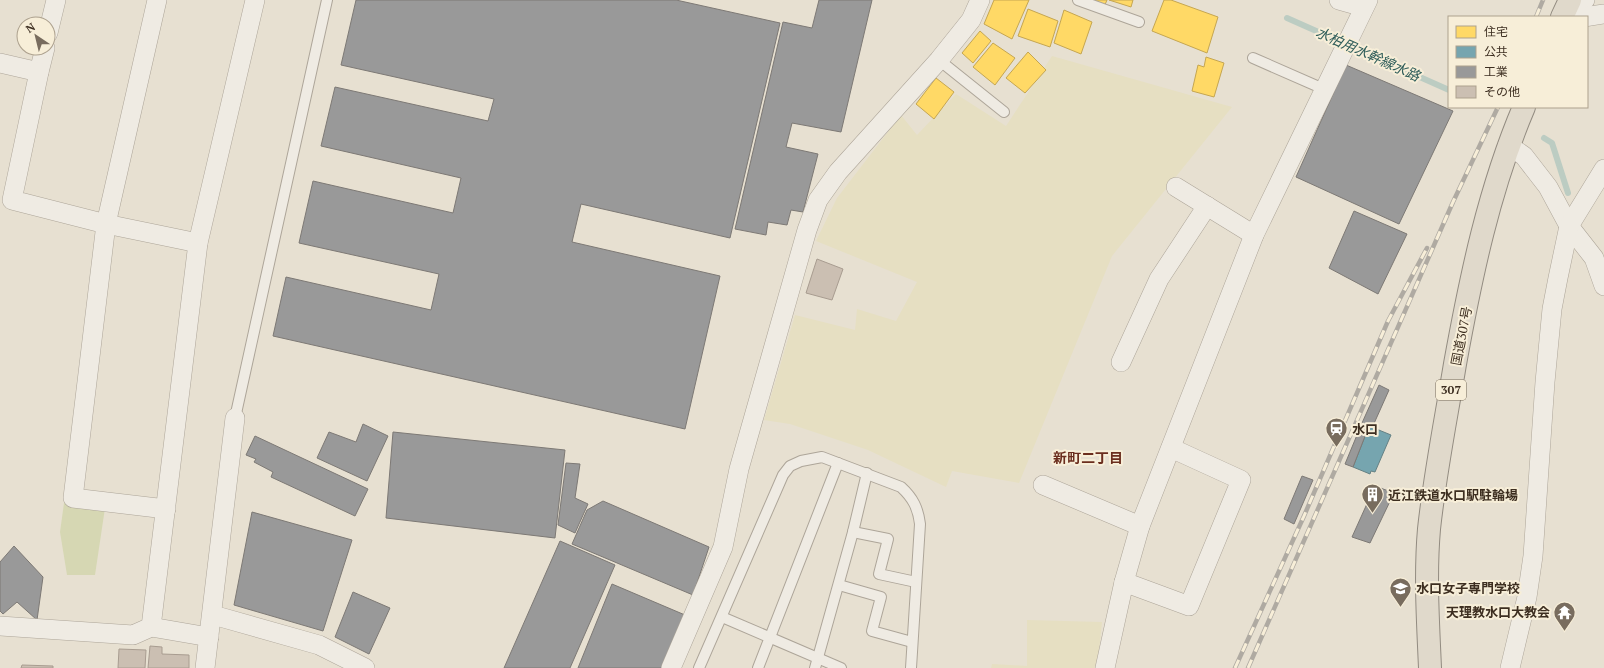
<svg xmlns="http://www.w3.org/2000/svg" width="1604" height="668" viewBox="0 0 1604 668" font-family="'PT Serif','Noto Sans JP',serif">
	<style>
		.farmland { fill: #e6dfc2 }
		.green { fill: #d6d7b3 }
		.homes { fill: #ffd966; stroke: #c5a651 }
		.public { fill: #76a5af; stroke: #658184 }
		.industry { fill: #999; stroke: #7d7975 }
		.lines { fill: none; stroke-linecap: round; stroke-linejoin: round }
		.stream { stroke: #bcccc2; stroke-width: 6 }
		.building { fill: #cbbfb2; stroke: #a89c90 }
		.service-casing { stroke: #ada599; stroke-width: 12 }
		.minor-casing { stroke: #ada599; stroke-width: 20 }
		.trunk-casing { stroke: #928b80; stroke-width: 24 }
		.service { stroke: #efebe3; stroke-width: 10 }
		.minor { stroke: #efebe3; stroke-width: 19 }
		.trunk { stroke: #e0d9cb; stroke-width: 22 }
		.rail-casing { stroke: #afaaa2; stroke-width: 4.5 }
		.rail { stroke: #f7eed8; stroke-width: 3; stroke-dasharray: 9; stroke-linecap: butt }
		.labels { text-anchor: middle; stroke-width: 4; stroke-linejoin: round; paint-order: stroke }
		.shield { fill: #f7eed8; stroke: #756857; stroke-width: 1 }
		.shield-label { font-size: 12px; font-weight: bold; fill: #3d2e20 }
		.street-label { font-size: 13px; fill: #3d2e20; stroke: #f7eed8 }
		.poi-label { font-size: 13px; font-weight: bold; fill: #3d2e20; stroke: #f7eed8; text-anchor: start }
		.water-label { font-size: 14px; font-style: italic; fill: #2f5d5a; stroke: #f7eed8 }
		.neighbourhood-label { font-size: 14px; font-weight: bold; fill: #6b2e1e; stroke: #f7eed8 }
	</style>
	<rect width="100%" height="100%" fill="#e7e0d1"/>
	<g class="farmland">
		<polygon points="1052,56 1232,107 1112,256 1019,483 952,471 946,487 868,450 790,424 764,420 795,315 855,330 857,309 896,321 917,282 816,241 837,198 901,115 917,135 956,94 1006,126"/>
		<polygon points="1027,620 1102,622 1098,662 1095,668 991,668 992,664 1027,666"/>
	</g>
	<polygon class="green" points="64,503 105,508 95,575 67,575 60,532"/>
	<g class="homes">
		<polygon points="994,0 1029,0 1012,39 984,24"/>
		<polygon points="1085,0 1107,0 1104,7"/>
		<polygon points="1109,0 1133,0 1131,7"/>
		<polygon points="1164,0 1171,0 1218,17 1207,53 1152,31"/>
		<polygon points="1028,9 1058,21 1050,47 1018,36"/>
		<polygon points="1064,10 1092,22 1081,54 1054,43"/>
		<polygon points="980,31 991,41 973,63 962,53"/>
		<polygon points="993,43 1015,58 995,85 973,67"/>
		<polygon points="1028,52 1046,70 1025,93 1006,78"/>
		<polygon points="1206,57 1224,63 1214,97 1192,91 1198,65 1204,67"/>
		<polygon points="936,78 954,92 934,119 916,104"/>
	</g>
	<polygon class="public" points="1369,426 1391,435 1375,472 1371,471 1370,474 1353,467"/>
	<g class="industry">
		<polygon points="356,0 676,0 780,23 730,238 581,204 572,242 720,276 685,429 273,336 286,277 431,310 439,274 299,243 313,181 453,213 461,178 321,146 335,87 488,121 494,99 341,65"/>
		<polygon points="819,0 872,0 841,132 792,123 786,147 818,154 803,212 791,210 787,225 768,222 766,235 735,229 783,22 812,28"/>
		<polygon points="1346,65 1453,111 1399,224 1296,177"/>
		<polygon points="1354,211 1407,234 1378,294 1329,268"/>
		<polygon points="1379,385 1389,390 1372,428 1362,423"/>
		<polygon points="1362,423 1369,426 1353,467 1345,464"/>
		<polygon points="363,424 388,436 367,481 317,458 329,432 356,442"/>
		<polygon points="393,432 565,450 555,538 386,518"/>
		<polygon points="255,436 368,489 355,516 271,477 273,472 254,462 256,459 246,455"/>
		<polygon points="566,463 580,464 575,498 588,504 575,533 558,525"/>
		<polygon points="1302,476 1313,480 1294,524 1284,519"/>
		<polygon points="1375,486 1394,493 1370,543 1352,537"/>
		<polygon points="603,501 709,547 693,595 572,544 587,510"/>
		<polygon points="252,512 352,540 323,631 234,605"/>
		<polygon points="560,541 615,565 570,668 504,668"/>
		<polygon points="14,546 43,577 37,620 17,602 3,614 0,611 0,562"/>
		<polygon points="612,584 685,615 662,668 578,668"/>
		<polygon points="353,592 390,608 369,654 335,637"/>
	</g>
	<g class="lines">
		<g class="stream">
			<polyline points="1287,18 1449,90"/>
			<polyline points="1544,138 1552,143 1568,193"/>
		</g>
	</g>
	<g class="building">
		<polygon points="817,259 843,269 832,300 806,293"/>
		<polygon points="150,646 162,647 162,654 189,655 189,668 148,668"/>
		<polygon points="119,649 146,650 145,668 118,668"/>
		<polygon points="22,665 53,666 53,668 21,668"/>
	</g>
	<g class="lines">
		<defs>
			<g id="service">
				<polyline points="1078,0 1139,22"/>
				<polyline points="1253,58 1326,90"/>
				<polyline points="939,60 1004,112"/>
				<polyline points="235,418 327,0"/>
				<polyline points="853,532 888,539 879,574 916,582"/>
				<polyline points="839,585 881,597 872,631 912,642"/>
				<polyline points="722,617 841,668"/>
				<path d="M699,668L783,475L790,466L801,461L822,457L901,487C913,498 918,508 920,524L911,668"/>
				<polyline points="758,668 838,463"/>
				<polyline points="815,668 853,532 867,473"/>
			</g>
			<g id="minor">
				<polyline points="157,0 106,224 73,498 166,509"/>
				<polyline points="1339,0 1364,7"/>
				<polyline points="1565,17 1585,0"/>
				<polyline points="1584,17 1604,14"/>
				<polyline points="48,33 56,0"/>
				<polyline points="0,63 39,72 45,48"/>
				<polyline points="39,72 12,200 106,224 198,243"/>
				<polyline points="1508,145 1524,156 1548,187 1569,226 1594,258 1604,286"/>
				<polyline points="1176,187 1254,235"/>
				<polyline points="1121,362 1159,279 1207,206"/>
				<polyline points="1043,485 1140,526"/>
				<polyline points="1124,582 1189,606 1241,480 1171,448"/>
				<polyline points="213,615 319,645 365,668"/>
				<polyline points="0,626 133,635 151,627 198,243 255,0"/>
				<polyline points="151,627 209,637"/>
				<polyline points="205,668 235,418"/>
				<polyline points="671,668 723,547 739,469 807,230 818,200 838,172 939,60 971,20 980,0"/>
				<polyline points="1105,668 1124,582 1140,526 1254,235 1368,0"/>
				<polyline points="1510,668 1527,597 1533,556 1545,382 1552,309 1558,278 1569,226 1604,169"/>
			</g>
			<g id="trunk">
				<polyline points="1562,17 1570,0"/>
				<path d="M1430,668C1428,622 1425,575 1429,529C1435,473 1446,419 1455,364C1471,276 1489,189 1524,107"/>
			</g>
		</defs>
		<use href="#service" class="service-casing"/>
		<use href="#minor" class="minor-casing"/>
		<use href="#trunk" class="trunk-casing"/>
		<use href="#service" class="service"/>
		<use href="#minor" class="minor"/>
		<use href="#trunk" class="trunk"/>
		<defs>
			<g id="rail">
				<polyline points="1536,17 1543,0"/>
				<polyline points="1235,668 1304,516 1388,321 1427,248"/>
				<polyline points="1248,668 1453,202 1498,107"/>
			</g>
		</defs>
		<use href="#rail" class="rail-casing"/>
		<use href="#rail" class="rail"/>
	</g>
	<defs>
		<symbol id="station-pin" viewBox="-11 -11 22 30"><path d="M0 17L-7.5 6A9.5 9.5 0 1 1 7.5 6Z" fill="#786c5e" stroke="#f7eed8"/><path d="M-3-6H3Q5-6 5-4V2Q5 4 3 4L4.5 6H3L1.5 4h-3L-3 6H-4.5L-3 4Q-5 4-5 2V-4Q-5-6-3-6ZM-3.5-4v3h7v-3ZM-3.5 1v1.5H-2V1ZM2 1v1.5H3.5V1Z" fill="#fff"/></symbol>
		<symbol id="building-pin" viewBox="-11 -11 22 30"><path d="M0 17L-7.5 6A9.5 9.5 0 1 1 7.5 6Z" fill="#786c5e" stroke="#f7eed8"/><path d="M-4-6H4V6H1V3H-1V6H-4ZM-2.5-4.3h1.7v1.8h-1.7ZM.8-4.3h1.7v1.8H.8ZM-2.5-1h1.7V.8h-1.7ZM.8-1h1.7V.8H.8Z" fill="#fff"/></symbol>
		<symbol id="university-pin" viewBox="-11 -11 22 30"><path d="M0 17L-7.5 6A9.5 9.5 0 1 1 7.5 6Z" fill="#786c5e" stroke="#f7eed8"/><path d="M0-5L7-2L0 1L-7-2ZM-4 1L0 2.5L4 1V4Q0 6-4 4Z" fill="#fff"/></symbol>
		<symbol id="temple-pin" viewBox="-11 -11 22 30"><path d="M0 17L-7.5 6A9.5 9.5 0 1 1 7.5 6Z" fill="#786c5e" stroke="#f7eed8"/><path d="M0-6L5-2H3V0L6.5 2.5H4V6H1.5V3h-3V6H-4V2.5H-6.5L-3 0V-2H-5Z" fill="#fff"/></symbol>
	</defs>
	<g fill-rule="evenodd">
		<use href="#station-pin" x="1324" y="416" width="25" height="34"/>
		<use href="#building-pin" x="1360" y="482" width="25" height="34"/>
		<use href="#university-pin" x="1388" y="576" width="25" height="34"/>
		<use href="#temple-pin" x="1552" y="600" width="25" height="34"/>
	</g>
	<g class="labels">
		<rect class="shield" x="1436" y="380" width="30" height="20" rx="3"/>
		<g class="shield-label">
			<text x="1451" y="394">307</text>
		</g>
		<g class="street-label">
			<text transform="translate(1461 336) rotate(-79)" y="5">国道307号</text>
		</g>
		<g class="poi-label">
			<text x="1352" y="434">水口</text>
			<text x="1388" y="500">近江鉄道水口駅駐輪場</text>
			<text x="1416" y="593">水口女子専門学校</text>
			<text x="1550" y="617" text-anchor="end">天理教水口大教会</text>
		</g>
		<g class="water-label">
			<text transform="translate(1368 54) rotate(24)" y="5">水柏用水幹線水路</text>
		</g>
		<g class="neighbourhood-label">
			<text x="1088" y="463">新町二丁目</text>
		</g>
	</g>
	<rect x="1448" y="16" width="140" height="92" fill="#f7eed8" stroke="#ada18e"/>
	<rect x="1456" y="26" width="20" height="12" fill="#ffd966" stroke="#ada18e"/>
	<text x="1484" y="36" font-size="12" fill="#3d2e20">住宅</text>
	<rect x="1456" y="46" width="20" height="12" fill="#76a5af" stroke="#ada18e"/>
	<text x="1484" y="56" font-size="12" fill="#3d2e20">公共</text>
	<rect x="1456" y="66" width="20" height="12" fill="#999999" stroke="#ada18e"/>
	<text x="1484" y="76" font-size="12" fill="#3d2e20">工業</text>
	<rect x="1456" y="86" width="20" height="12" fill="#cbbfb2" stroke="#ada18e"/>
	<text x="1484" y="96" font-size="12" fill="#3d2e20">その他</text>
	<g transform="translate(36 36) rotate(325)"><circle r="19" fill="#f7eed8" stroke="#ada18e"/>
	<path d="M0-3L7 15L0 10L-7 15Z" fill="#786c5e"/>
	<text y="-6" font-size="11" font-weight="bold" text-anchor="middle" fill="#3d2e20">N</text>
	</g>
</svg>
